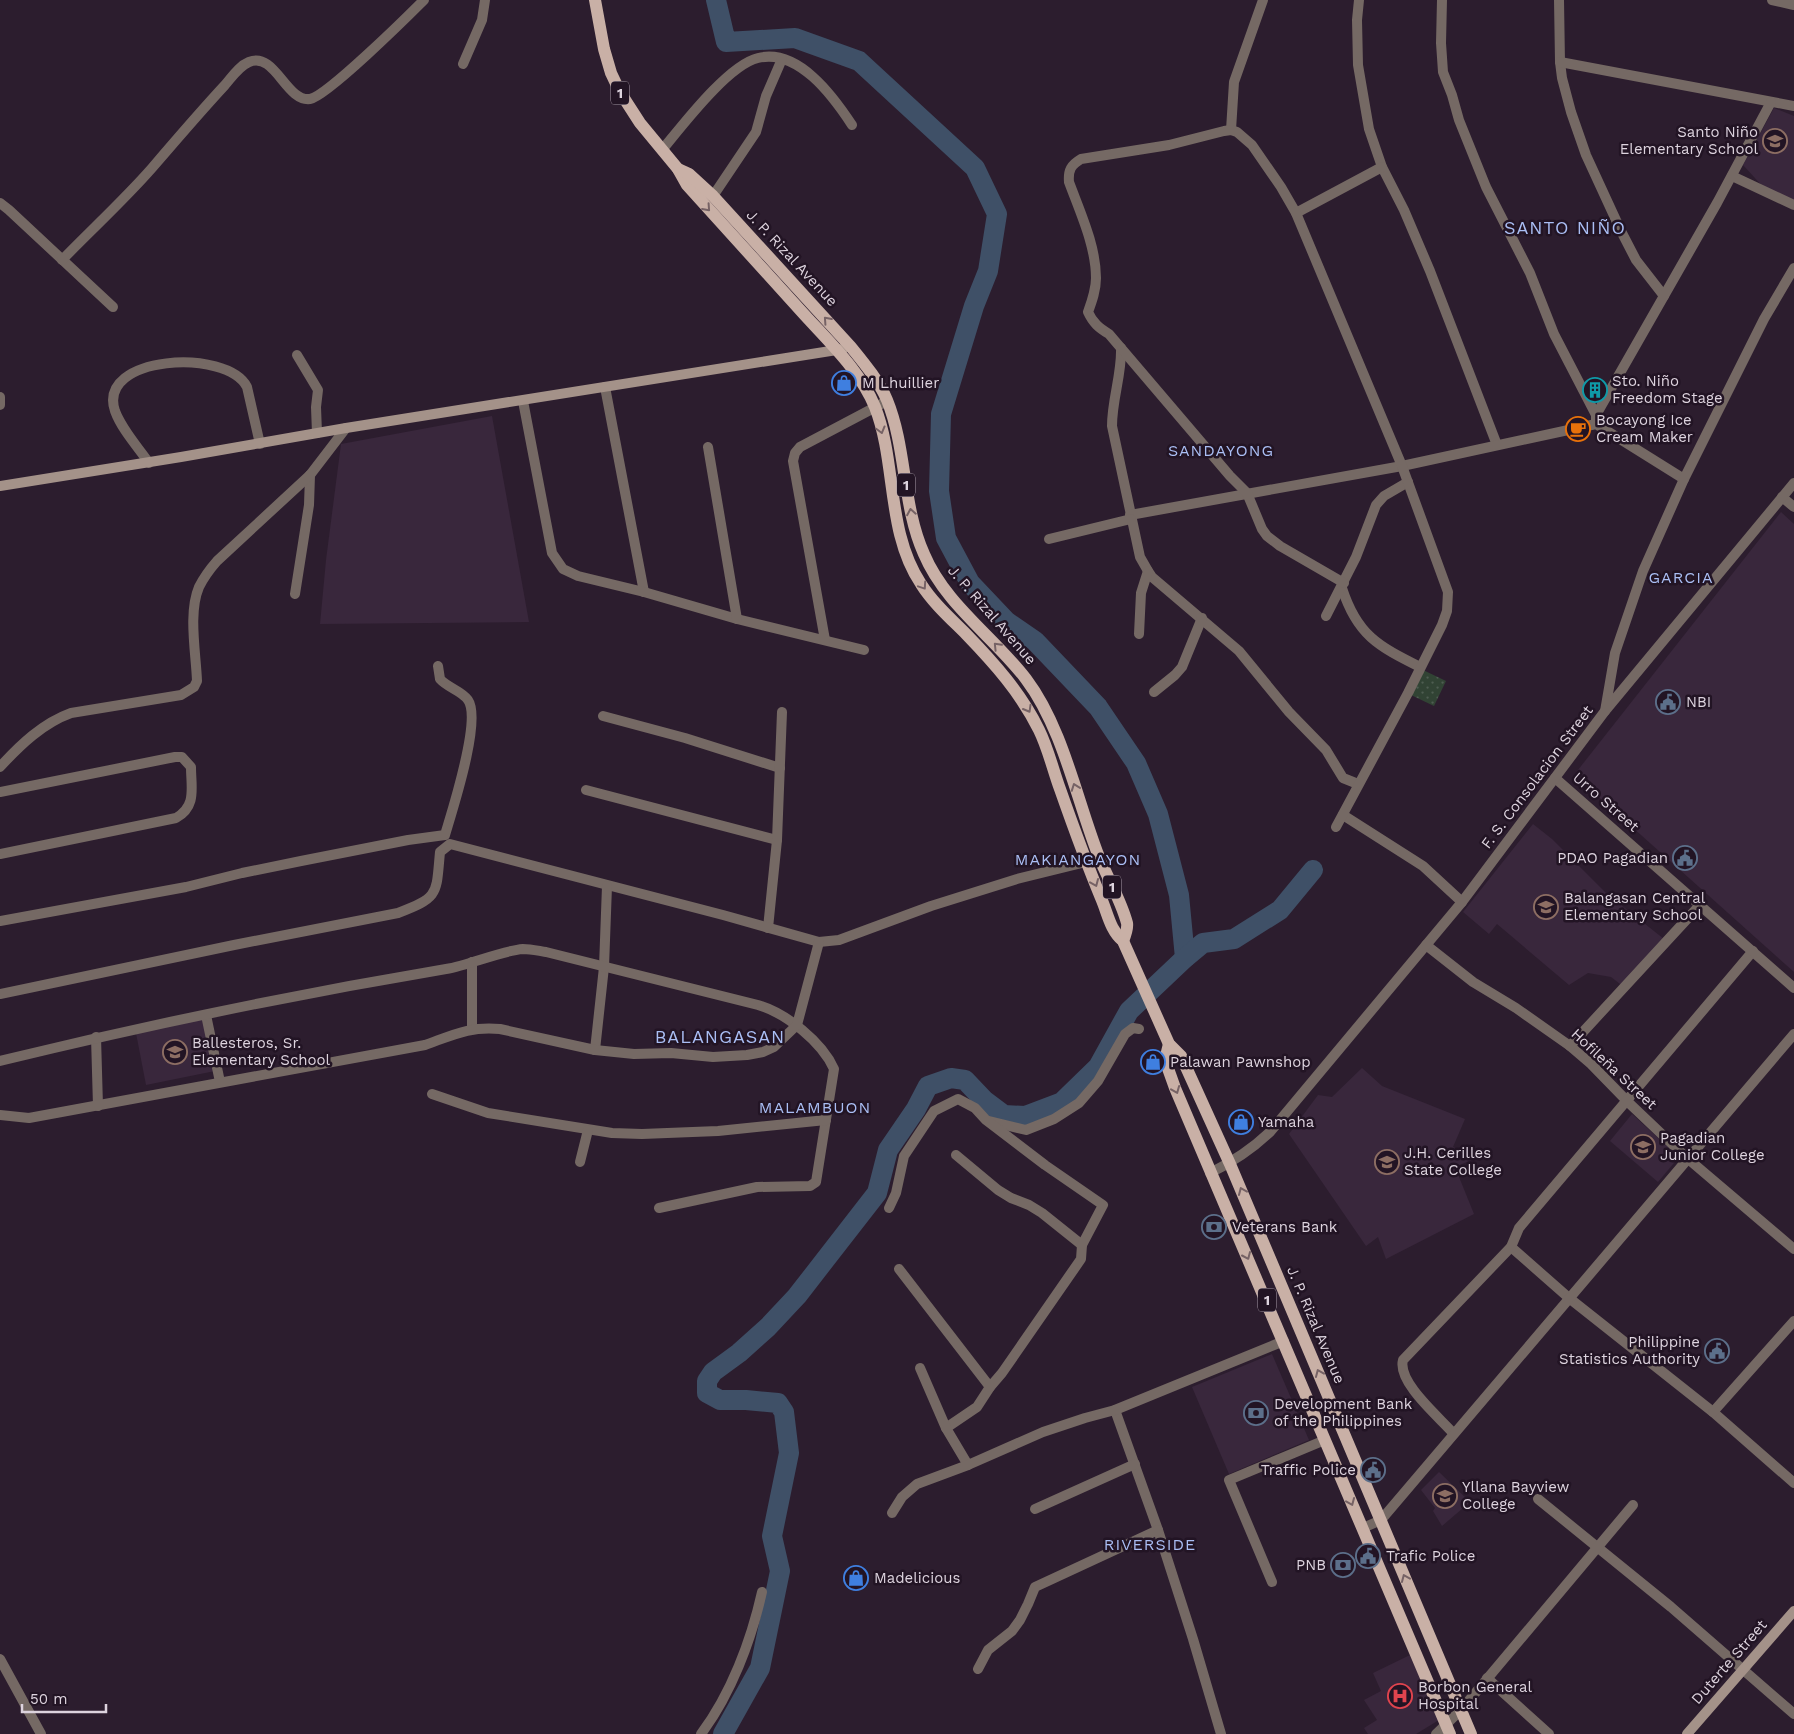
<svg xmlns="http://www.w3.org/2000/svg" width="1794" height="1734" viewBox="0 0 1794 1734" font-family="'Work Sans',sans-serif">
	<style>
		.built { fill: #39273c }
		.green { fill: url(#green-dots) }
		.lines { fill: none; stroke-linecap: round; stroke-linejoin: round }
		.river { stroke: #3f5067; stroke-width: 20 }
		.minor { stroke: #756964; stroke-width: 10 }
		.tertiary { stroke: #756964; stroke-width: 10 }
		.secondary { stroke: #a49289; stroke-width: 10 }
		.primary { stroke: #c9b0a6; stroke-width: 12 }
		.oneway { stroke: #766265 }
		.labels { text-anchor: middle; stroke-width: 5; stroke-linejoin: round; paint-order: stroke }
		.shield { fill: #221424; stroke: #a59aa6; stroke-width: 1 }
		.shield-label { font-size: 14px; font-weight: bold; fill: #ddd3de }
		.poi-label { font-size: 15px; fill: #ddd3de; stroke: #221424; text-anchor: start }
		.street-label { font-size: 15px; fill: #ddd3de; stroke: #221424 }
		.neighbourhood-label { font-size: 16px; letter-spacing: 1px; fill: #aabef4; stroke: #221424 }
		.quarter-label { font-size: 18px; letter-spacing: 1px; fill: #aabef4; stroke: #221424 }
	</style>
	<defs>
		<pattern id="green-dots" width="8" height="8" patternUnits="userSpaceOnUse" patternTransform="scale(1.25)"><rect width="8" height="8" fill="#314334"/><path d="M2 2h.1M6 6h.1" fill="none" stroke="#4e5d51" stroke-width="1.8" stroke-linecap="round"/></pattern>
	</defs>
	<rect width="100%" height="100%" fill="#2c1d2e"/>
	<g class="built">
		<polygon points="1774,108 1794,116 1794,204 1765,189 1743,165"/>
		<polygon points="492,416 529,622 320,624 326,560 341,444"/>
		<polygon points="1781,512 1794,524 1794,972 1574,775"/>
		<polygon points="1533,824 1552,839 1606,893 1664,939 1624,987 1611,977 1588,973 1569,985 1497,924 1489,934 1463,912"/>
		<polygon points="204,1017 215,1071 146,1085 136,1033"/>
		<polygon points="1362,1068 1382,1086 1465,1119 1453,1147 1476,1158 1455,1167 1474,1214 1386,1259 1378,1237 1366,1246 1289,1134 1318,1095 1332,1097"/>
		<polygon points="1632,1114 1679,1157 1658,1182 1610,1141"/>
		<polygon points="1272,1354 1309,1440 1229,1474 1192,1387"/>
		<polygon points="1439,1472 1470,1502 1442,1526 1433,1511 1435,1508 1421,1490"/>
		<polygon points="1410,1655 1439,1720 1416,1734 1368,1734 1364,1728 1377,1720 1364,1700 1381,1691 1373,1673"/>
	</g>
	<polygon class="green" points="1423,670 1446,681 1434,706 1411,695"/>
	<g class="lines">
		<g class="river">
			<polyline points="716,0 726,42 795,38 859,61 975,168 997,214 988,271 974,306 941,414 939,491 946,538 970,583 1006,621 1035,641 1098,707 1136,763 1158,814 1179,895 1185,958"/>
			<polyline points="723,1734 760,1668 780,1571 772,1536 789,1453 784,1412 778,1403 746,1400 720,1400 707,1393 707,1381 713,1372 739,1353 768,1327 797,1296 877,1193 888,1150 916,1109 928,1086 951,1078 965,1080 984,1100 1004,1115 1025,1116 1062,1102 1098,1067 1129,1011 1185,958 1203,943 1234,939 1280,910 1313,870"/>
		</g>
		<g class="minor">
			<polyline points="1359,0 1357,20 1358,65 1369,129 1382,167 1404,210 1430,271 1497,445"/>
			<polyline points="1442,0 1441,43 1443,72 1452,95 1459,120 1486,187 1530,273 1554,334 1596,415 1596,424"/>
			<polyline points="1559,0 1560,62 1562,78 1571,112 1586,155 1621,231 1636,260 1664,296"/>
			<polyline points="1772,0 1794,5"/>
			<polyline points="1560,62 1794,106"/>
			<polyline points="463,64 482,20 485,0"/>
			<polyline points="1231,130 1234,82 1263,0"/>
			<path d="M662,150C682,126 728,65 758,58C798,48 833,96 852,125"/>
			<polyline points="1732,176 1794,205"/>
			<polyline points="713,196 756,132 766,96 782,59"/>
			<polyline points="0,203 9,210 113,307"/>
			<polyline points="1296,213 1382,167"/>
			<path d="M62,260C92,229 124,200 152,168C176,140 200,112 225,85C232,77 239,66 249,62C275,51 286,102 310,99C327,96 407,17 424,0"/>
			<path d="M1121,348C1122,374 1112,399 1112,426L1140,557L1148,571L1152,577L1239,651L1289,712L1326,750L1343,778L1358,784"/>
			<polyline points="297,355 318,390 316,407 317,433"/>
			<polyline points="605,387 644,592"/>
			<polyline points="0,397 0,405"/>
			<polyline points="523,401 552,553 563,569 578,576 644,592 737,619 864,650"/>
			<polyline points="1596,415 1717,203 1771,102"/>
			<polyline points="708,447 737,619"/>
			<path d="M149,463C138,447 122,430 115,411C96,355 227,348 247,387L260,444"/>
			<polyline points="1782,497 1794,507"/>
			<polyline points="1130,515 1402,466 1596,424 1684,479"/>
			<polyline points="1049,539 1131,519"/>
			<path d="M1342,588C1357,635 1378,646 1420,667"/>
			<polyline points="295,594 309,505 310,475"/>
			<polyline points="1326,616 1356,557 1376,505 1384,496 1408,482"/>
			<polyline points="1139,634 1141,593 1148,571"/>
			<polyline points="825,640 793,461 795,453 800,447 887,401"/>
			<polyline points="1154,692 1175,675 1182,667 1202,618"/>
			<polyline points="1605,711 1794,483"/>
			<polyline points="603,716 685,738 780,768"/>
			<path d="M0,767C20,745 43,723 71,713L181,695L194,687L197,681C196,653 188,613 199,587C204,577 210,569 217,561L310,475L346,428"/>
			<polyline points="586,790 777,840"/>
			<path d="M0,792L175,757H182L191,767C191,788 197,806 176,818L0,854"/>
			<polyline points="1343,815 1423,866 1462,902"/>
			<path d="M1336,827L1408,693L1442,625L1447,611L1448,592L1402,466L1296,213L1281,187L1252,145L1237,132L1231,130L1224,131L1169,145L1081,159C1071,165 1068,170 1069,182C1080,212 1096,246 1096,278C1096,290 1092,301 1088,312C1093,323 1099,328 1109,334L1230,476L1247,493L1262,529L1267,536L1280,546L1344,583"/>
			<path d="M0,921L186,887L242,873L301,861L408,840L445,835C452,811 482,720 468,700C462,691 448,688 440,679L438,666"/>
			<polyline points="768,928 777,840 782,712"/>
			<polyline points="1426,945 1473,982 1516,1008 1570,1046 1591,1064 1627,1101 1687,1158 1794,1249"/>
			<path d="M0,994L234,945L398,913C440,897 436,894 440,852L450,844L723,915L819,942L839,940L931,906L1017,879L1086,862L1093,859"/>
			<polyline points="206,1015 220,1082"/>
			<polyline points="472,1029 472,962"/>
			<polyline points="96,1037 98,1106"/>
			<polyline points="1570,1046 1700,905"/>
			<polyline points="595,1050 604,967 607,886"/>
			<path d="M0,1061C147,1025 297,994 446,969C470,965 500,951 523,949C531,949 539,951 546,952L758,1005C786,1013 822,1042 834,1069L816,1182L810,1186L757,1187L659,1208"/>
			<polyline points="432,1094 488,1113 612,1133 642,1134 718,1131 826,1120"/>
			<path d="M0,1115L29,1118L425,1045C453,1035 470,1026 500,1029L595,1050L634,1054L671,1053L713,1057L747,1055L763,1052L774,1047L797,1025L819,942"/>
			<polyline points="989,1121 1026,1130 1054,1119 1079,1103 1098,1081 1125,1034 1133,1028 1139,1029"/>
			<polyline points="956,1155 998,1190 1011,1198 1029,1205 1042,1213 1082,1245"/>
			<polyline points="580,1162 588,1130"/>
			<polyline points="889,1208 896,1193 904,1156 934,1111 958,1099 975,1108 986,1120 1045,1165 1103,1205 1082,1245 1081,1259 1002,1373 990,1387 977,1407 946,1428"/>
			<polyline points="1511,1247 1569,1298 1713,1412 1794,1483"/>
			<polyline points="899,1269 990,1387"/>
			<polyline points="920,1368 946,1428 968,1465"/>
			<polyline points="1115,1410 1158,1530 1193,1639 1221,1734"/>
			<polyline points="1713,1412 1794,1321"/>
			<path d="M1453,1433C1439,1417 1397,1382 1403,1360L1511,1247L1519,1228L1753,951"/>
			<polyline points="1538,1499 1671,1607 1794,1714"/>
			<polyline points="1035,1509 1135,1464"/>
			<polyline points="892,1513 902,1497 917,1484 968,1465 1043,1432 1085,1418 1115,1410 1284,1341"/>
			<polyline points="1363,1528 1381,1520 1794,1034"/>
			<polyline points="1272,1582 1229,1480 1325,1440"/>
			<polyline points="978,1669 988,1650 1012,1631 1020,1620 1028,1604 1035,1587 1158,1530"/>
			<polyline points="1487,1678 1549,1734"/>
			<path d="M701,1734C731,1694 751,1641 762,1592"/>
			<polyline points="1436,1734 1461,1710 1633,1505"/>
		</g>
		<g class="tertiary">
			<polyline points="1555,778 1794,988"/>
			<path d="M1210,1173C1233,1162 1252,1149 1270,1132L1462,902L1605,711L1615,653L1643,571L1684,479L1764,319L1794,268"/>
			<polyline points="0,1659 41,1734"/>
		</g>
		<g class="secondary">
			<polyline points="0,486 181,457 346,428 843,349"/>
			<polyline points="1687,1734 1794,1611"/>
		</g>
		<g class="primary">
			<path d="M595,0L604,49L611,73L620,92L640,123L678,169L687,185C725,227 763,269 801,311C827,340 860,370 875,407C897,463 886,532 921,584C933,603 950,618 966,634C994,663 1021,693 1039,730C1048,748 1053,770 1060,789C1073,826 1086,862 1101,898C1108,914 1110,930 1123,941L1169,1044L1181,1056L1230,1164L1471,1734"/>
			<path d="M678,169L689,174L713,196L851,347C864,363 879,381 887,400C907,449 902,505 924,554C945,604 994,637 1026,679C1063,728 1077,801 1099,857C1108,879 1121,900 1127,923C1128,928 1125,936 1123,941"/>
			<polyline points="1169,1044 1165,1060 1175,1088 1450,1734"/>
		</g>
	</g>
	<defs><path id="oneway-chevron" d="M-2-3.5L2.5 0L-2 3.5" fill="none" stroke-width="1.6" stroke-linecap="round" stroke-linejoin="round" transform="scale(1.25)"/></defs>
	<g class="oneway">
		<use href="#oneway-chevron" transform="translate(707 208) rotate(48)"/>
		<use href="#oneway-chevron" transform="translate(827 320) rotate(-132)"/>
		<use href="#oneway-chevron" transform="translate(881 430) rotate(75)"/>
		<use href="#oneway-chevron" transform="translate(911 512) rotate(-100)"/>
		<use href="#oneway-chevron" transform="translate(923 586) rotate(56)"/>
		<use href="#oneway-chevron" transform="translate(997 646) rotate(-134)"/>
		<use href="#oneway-chevron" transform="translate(1028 709) rotate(60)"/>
		<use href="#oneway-chevron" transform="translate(1075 787) rotate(-110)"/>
		<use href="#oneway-chevron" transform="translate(1095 883) rotate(67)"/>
		<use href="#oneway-chevron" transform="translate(1176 1090) rotate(68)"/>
		<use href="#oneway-chevron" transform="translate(1242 1191) rotate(-113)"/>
		<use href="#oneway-chevron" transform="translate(1247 1256) rotate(66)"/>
		<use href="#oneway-chevron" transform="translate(1319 1373) rotate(-113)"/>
		<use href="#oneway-chevron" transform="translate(1351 1502) rotate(67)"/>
		<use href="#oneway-chevron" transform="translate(1405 1578) rotate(-113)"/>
	</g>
	<defs>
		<symbol id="school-ring" viewBox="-11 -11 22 22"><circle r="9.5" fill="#221424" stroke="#8d6e63" stroke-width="1.5"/><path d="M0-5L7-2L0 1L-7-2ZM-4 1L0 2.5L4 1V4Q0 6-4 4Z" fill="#8d6e63"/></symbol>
		<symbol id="shop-ring" viewBox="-11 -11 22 22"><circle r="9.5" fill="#221424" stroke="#3f7fe0" stroke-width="1.5"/><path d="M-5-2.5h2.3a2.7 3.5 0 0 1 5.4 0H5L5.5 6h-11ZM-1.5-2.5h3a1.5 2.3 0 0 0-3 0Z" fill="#3f7fe0"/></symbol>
		<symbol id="building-ring" viewBox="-11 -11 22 22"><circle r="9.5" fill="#221424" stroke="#0f9aa8" stroke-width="1.5"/><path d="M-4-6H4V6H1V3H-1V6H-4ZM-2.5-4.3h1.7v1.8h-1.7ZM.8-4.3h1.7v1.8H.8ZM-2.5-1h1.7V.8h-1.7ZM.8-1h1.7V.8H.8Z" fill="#0f9aa8"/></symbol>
		<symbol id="cafe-ring" viewBox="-11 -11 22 22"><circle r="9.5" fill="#221424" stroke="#e8710a" stroke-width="1.5"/><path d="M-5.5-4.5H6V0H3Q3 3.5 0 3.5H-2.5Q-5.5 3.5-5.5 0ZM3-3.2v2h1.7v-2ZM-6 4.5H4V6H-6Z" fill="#e8710a"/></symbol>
		<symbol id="civic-ring" viewBox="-11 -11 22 22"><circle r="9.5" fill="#221424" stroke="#5c6f8a" stroke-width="1.5"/><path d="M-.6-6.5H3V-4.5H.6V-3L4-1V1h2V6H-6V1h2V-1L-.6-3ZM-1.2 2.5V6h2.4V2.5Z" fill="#5c6f8a"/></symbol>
		<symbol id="university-ring" viewBox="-11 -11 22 22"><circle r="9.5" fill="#221424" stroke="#8d6e63" stroke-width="1.5"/><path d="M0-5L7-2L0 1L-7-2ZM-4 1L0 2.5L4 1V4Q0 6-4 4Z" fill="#8d6e63"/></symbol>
		<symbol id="bank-ring" viewBox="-11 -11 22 22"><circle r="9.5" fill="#221424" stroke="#5c6f8a" stroke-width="1.5"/><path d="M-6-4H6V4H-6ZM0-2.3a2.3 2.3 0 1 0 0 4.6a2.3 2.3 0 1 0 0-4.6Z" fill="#5c6f8a"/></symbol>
		<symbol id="hospital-ring" viewBox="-11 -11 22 22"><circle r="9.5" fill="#221424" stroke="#e0444e" stroke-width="1.5"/><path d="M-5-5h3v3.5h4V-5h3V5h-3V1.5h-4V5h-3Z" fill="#e0444e"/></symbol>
	</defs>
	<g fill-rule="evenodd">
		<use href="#school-ring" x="1761" y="127" width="28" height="28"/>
		<use href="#shop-ring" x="830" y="369" width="28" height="28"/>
		<use href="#building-ring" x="1581" y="376" width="28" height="28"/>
		<use href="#cafe-ring" x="1564" y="415" width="28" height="28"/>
		<use href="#civic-ring" x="1654" y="688" width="28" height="28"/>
		<use href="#civic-ring" x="1671" y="844" width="28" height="28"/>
		<use href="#school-ring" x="1532" y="893" width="28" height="28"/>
		<use href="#school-ring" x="161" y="1038" width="28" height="28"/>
		<use href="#shop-ring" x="1139" y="1048" width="28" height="28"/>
		<use href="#shop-ring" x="1227" y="1108" width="28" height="28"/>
		<use href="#school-ring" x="1629" y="1133" width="28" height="28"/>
		<use href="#university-ring" x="1373" y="1148" width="28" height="28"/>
		<use href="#bank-ring" x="1200" y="1213" width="28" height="28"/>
		<use href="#civic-ring" x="1703" y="1337" width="28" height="28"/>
		<use href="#bank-ring" x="1242" y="1399" width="28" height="28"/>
		<use href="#civic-ring" x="1359" y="1456" width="28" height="28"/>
		<use href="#university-ring" x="1431" y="1482" width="28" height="28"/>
		<use href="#civic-ring" x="1354" y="1542" width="28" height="28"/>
		<use href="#bank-ring" x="1329" y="1551" width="28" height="28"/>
		<use href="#shop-ring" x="842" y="1564" width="28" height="28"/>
		<use href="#hospital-ring" x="1386" y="1682" width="28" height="28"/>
	</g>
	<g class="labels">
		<g class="shield">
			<rect x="611" y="81.5" width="18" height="23" rx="4"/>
			<rect x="897" y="473.5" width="18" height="23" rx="4"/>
			<rect x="1103" y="875.5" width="18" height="23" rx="4"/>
			<rect x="1258" y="1288.5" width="18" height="23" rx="4"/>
		</g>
		<g class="shield-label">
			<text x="620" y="98">1</text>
			<text x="906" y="490">1</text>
			<text x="1112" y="892">1</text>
			<text x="1267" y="1305">1</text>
		</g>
		<g class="poi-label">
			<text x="1758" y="137" text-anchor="end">Santo Niño<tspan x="1758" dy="17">Elementary School</tspan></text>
			<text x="1612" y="386">Sto. Niño<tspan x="1612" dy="17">Freedom Stage</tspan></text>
			<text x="862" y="388">M Lhuillier</text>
			<text x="1596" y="425">Bocayong Ice<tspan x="1596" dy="17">Cream Maker</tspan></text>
			<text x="1686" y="707">NBI</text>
			<text x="1668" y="863" text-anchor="end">PDAO Pagadian</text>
			<text x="1564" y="903">Balangasan Central<tspan x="1564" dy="17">Elementary School</tspan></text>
			<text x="192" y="1048">Ballesteros, Sr.<tspan x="192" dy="17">Elementary School</tspan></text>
			<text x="1170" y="1067">Palawan Pawnshop</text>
			<text x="1258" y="1127">Yamaha</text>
			<text x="1660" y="1143">Pagadian<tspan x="1660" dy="17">Junior College</tspan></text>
			<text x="1404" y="1158">J.H. Cerilles<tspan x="1404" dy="17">State College</tspan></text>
			<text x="1232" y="1232">Veterans Bank</text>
			<text x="1700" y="1347" text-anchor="end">Philippine<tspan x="1700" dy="17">Statistics Authority</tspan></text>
			<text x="1274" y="1409">Development Bank<tspan x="1274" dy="17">of the Philippines</tspan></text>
			<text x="1356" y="1475" text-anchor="end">Traffic Police</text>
			<text x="1462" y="1492">Yllana Bayview<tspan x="1462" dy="17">College</tspan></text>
			<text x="1386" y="1561">Trafic Police</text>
			<text x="1326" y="1570" text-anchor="end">PNB</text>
			<text x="874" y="1583">Madelicious</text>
			<text x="1418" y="1692">Borbon General<tspan x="1418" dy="17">Hospital</tspan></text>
		</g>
		<g class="street-label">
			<text transform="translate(792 258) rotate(47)" y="5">J. P. Rizal Avenue</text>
			<text transform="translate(992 615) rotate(49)" y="5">J. P. Rizal Avenue</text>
			<text transform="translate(1537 777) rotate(-53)" y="5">F. S. Consolacion Street</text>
			<text transform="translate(1606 802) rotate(41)" y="5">Urro Street</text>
			<text transform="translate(1614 1069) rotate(43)" y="5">Hofileña Street</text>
			<text transform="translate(1316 1325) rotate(67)" y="5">J. P. Rizal Avenue</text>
			<text transform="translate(1729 1662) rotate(-49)" y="5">Duterte Street</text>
		</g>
		<g class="neighbourhood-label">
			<text x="1221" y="456">SANDAYONG</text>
			<text x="1681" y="583">GARCIA</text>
			<text x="1078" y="865">MAKIANGAYON</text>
			<text x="815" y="1113">MALAMBUON</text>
			<text x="1150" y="1550">RIVERSIDE</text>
		</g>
		<g class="quarter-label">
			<text x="1565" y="234">SANTO NIÑO</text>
			<text x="720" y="1043">BALANGASAN</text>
		</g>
	</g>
	<path d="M22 1704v8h84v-8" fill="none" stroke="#ddd3de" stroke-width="2.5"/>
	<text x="30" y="1704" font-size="15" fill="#ddd3de" stroke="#221424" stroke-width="4" paint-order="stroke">50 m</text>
</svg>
